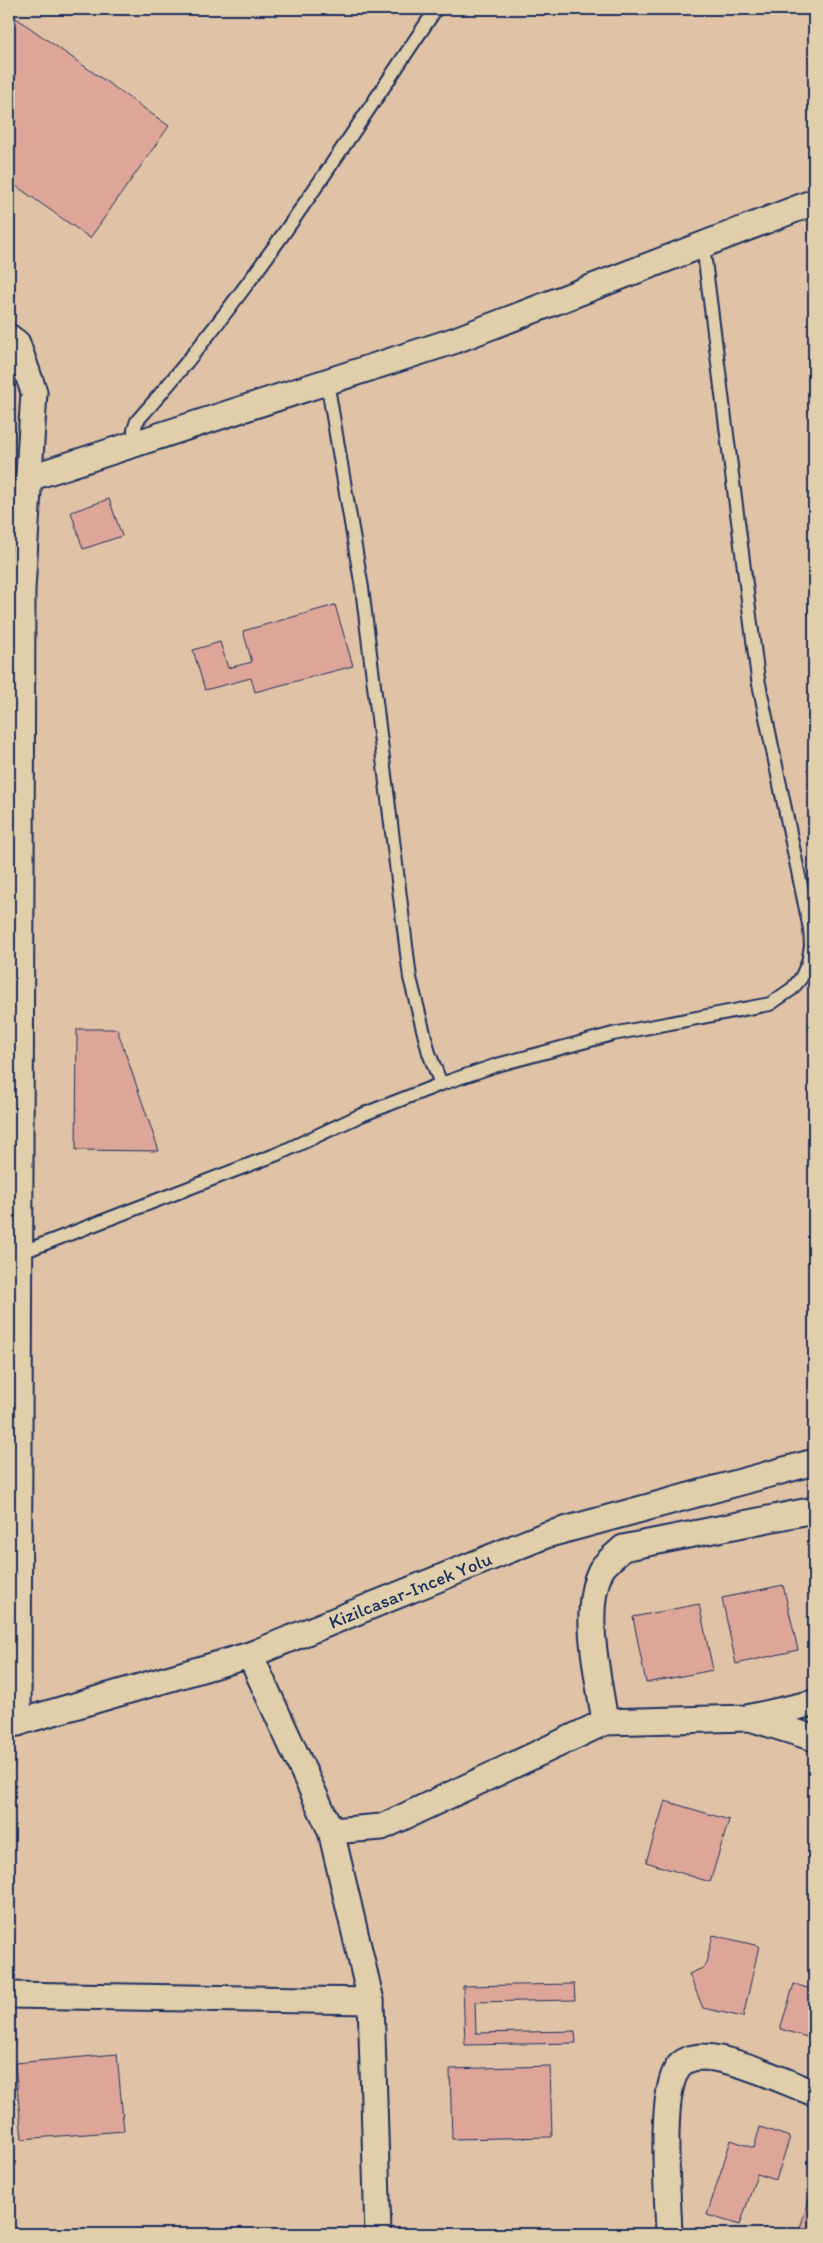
<svg xmlns="http://www.w3.org/2000/svg" width="823" height="2243" viewBox="0 0 823 2243" font-family="Itim,sans-serif">
	<style>
		.building { fill: #dea698; stroke: #1b2f5e }
		.lines { fill: none; stroke-linecap: round; stroke-linejoin: round }
		.lane-casing { stroke: #1b2f5e; stroke-width: 16 }
		.street-casing { stroke: #1b2f5e; stroke-width: 29 }
		.lane { stroke: #e1cfac; stroke-width: 12 }
		.street { stroke: #e1cfac; stroke-width: 25 }
		.labels { text-anchor: middle; stroke-width: 4.5; stroke-linejoin: round; paint-order: stroke }
		.street-label { font-size: 19px; fill: #1b2f5e; stroke: #e1cfac }
	</style>
	<rect width="100%" height="100%" fill="#e0c3a6"/>
	<filter id="ink" filterUnits="userSpaceOnUse"><feTurbulence type="fractalNoise" baseFrequency=".02" numOctaves="2"/><feDisplacementMap in="SourceGraphic" scale="10" xChannelSelector="R" yChannelSelector="G"/><feConvolveMatrix kernelMatrix="1 2 1 2 8 2 1 2 1" color-interpolation-filters="sRGB"/></filter>
	<g filter="url(#ink)">
		<g class="building">
			<polygon points="9,13 169,126 90,238 9,181"/>
			<polygon points="109,499 122,536 83,549 71,512"/>
			<polygon points="335,605 353,666 255,692 251,678 205,690 193,650 220,642 228,668 252,662 243,631"/>
			<polygon points="77,1029 117,1029 159,1151 76,1150"/>
			<polygon points="783,1585 798,1650 736,1664 722,1598"/>
			<polygon points="699,1604 713,1670 646,1683 633,1617"/>
			<polygon points="665,1801 729,1820 710,1882 646,1862"/>
			<polygon points="713,1935 759,1946 743,2017 703,2008 689,1974 705,1967"/>
			<polygon points="574,1984 575,2000 475,2002 476,2033 575,2031 576,2043 465,2045 463,1986"/>
			<polygon points="794,1984 814,1990 814,2039 780,2029"/>
			<polygon points="117,2054 124,2131 22,2139 15,2063"/>
			<polygon points="550,2066 552,2137 452,2139 450,2069"/>
			<polygon points="760,2127 790,2137 776,2180 757,2174 740,2225 707,2215 731,2140 754,2148"/>
			<polygon points="814,2184 814,2234 798,2234"/>
		</g>
		<g class="lines">
			<defs>
				<g id="lane">
					<polyline points="327,381 362,588 410,978 429,1053 441,1084"/>
					<path d="M135,443L134,430L137,421C249,295 342,148 436,9"/>
					<polyline points="20,1253 280,1153 359,1116 441,1084 497,1065 613,1034 770,1004 792,989 801,978 808,963 811,946 810,929 758,679 703,245"/>
				</g>
				<g id="street">
					<polyline points="9,337 17,343 34,392 22,590 18,1723"/>
					<polyline points="29,478 453,341 814,202"/>
					<polyline points="250,1655 331,1831 371,2001 378,2234"/>
					<polyline points="750,1718 814,1738"/>
					<path d="M605,1722C599,1679 581,1610 601,1570C606,1562 617,1554 623,1548L814,1510"/>
					<polyline points="9,1725 250,1655 546,1535 814,1462"/>
					<polyline points="331,1831 382,1827 605,1722 747,1718 814,1703"/>
					<polyline points="9,1995 371,2001"/>
					<path d="M669,2234C668,2196 659,2099 677,2069C682,2060 693,2057 703,2057C736,2058 783,2081 814,2093"/>
				</g>
			</defs>
			<use href="#lane" class="lane-casing"/>
			<use href="#street" class="street-casing"/>
			<use href="#lane" class="lane"/>
			<use href="#street" class="street"/>
		</g>
	</g>
	<g class="labels">
		<g class="street-label">
			<text transform="translate(410 1590) rotate(-22)" y="7">Kizilcasar-Incek Yolu</text>
		</g>
	</g>
	<rect width="823" height="2243" fill="none" stroke="#e1cfac" stroke-width="30"/>
	<rect x="15" y="15" width="793" height="2213" fill="none" stroke="#1b2f5e" stroke-width="2" filter="url(#ink)"/>
</svg>
